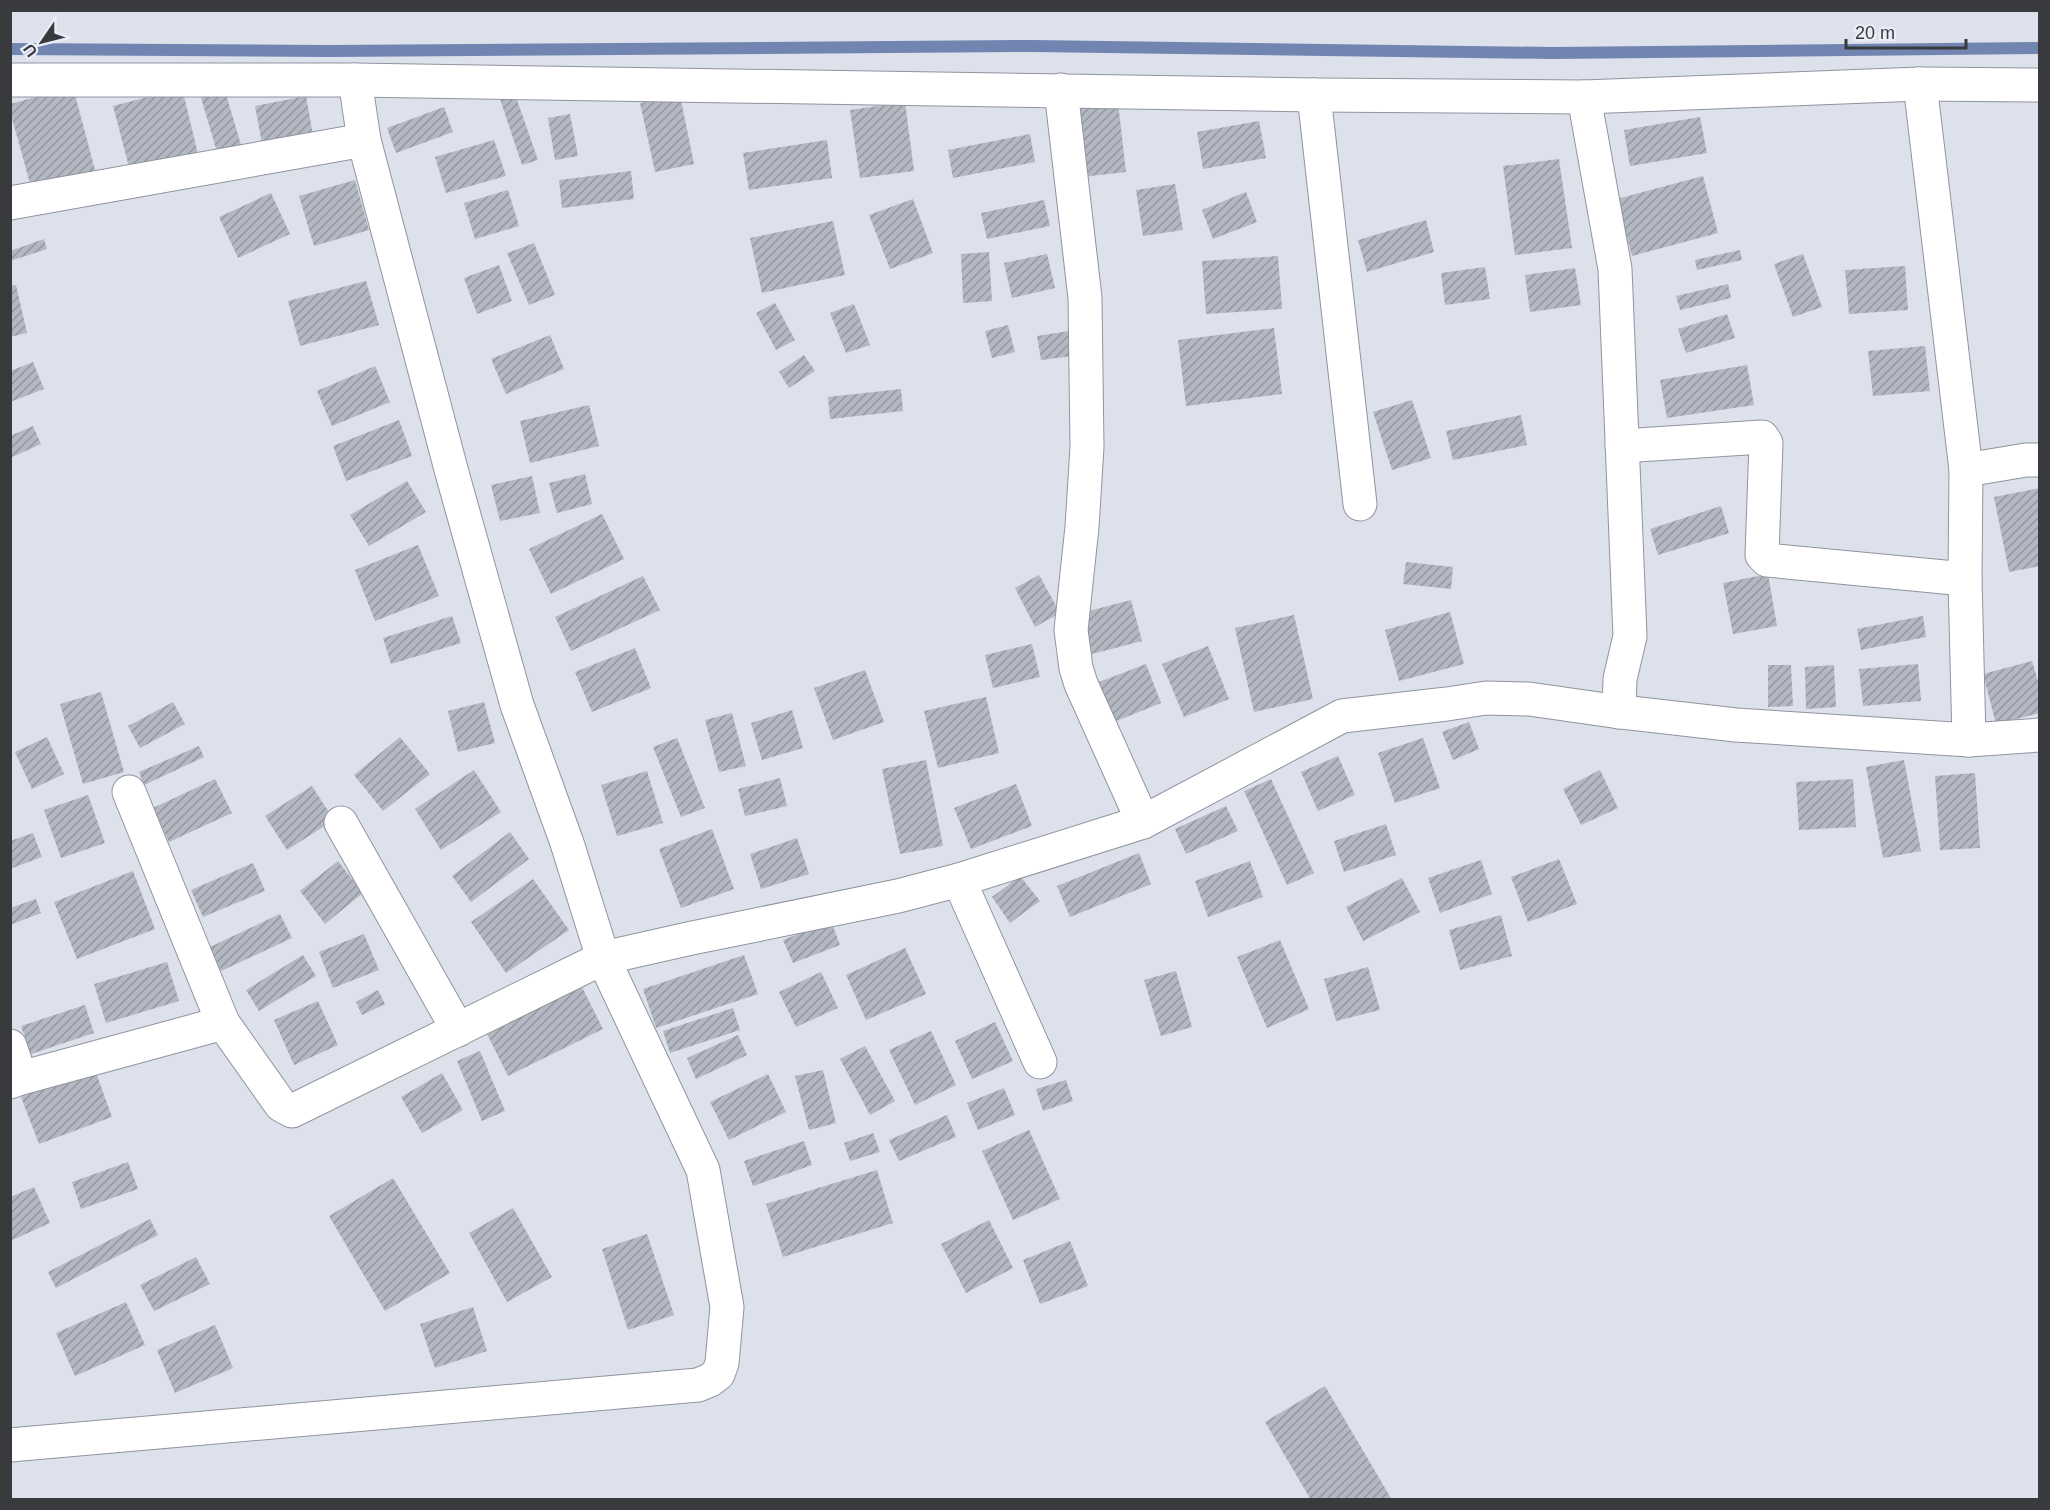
<svg xmlns="http://www.w3.org/2000/svg" width="2050" height="1510" viewBox="0 0 2050 1510" font-family="Arial,sans-serif">
	<style>
		.lines { fill: none; stroke-linecap: round; stroke-linejoin: round }
		.stream { stroke: #7285b1; stroke-width: 12 }
		.building { fill: url(#building-hatch) }
		.minor-casing { stroke: #90949e; stroke-width: 35 }
		.minor { stroke: #fff; stroke-width: 33 }
	</style>
	<defs>
		<pattern id="building-hatch" width="6" height="6" patternUnits="userSpaceOnUse" patternTransform="scale(1.5)"><rect width="6" height="6" fill="#b3b8c2"/><path d="M-1 1l2-2M0 6l6-6M5 7l2-2" fill="none" stroke="#93979f"/></pattern>
	</defs>
	<rect width="100%" height="100%" fill="#dce1eb"/>
	<g class="lines">
		<polyline class="stream" points="10,49 328,51 1032,46 1552,53 2040,48"/>
	</g>
	<g class="building">
		<polygon points="73,87 95,170 31,187 10,111 10,104"/>
		<polygon points="182,88 198,154 130,171 113,106"/>
		<polygon points="225,91 244,155 220,162 201,98"/>
		<polygon points="515,94 538,160 522,165 500,99"/>
		<polygon points="1117,94 1126,172 1082,177 1073,99"/>
		<polygon points="680,95 694,164 655,172 640,103"/>
		<polygon points="306,96 314,141 263,149 255,106"/>
		<polygon points="905,102 914,171 860,178 850,110"/>
		<polygon points="444,107 453,132 396,153 387,128"/>
		<polygon points="570,114 578,156 555,160 548,118"/>
		<polygon points="1700,117 1707,153 1630,166 1624,130"/>
		<polygon points="1259,121 1266,158 1203,169 1197,132"/>
		<polygon points="1030,134 1035,162 953,178 948,150"/>
		<polygon points="494,140 506,176 446,193 435,157"/>
		<polygon points="827,140 832,178 749,190 743,153"/>
		<polygon points="1559,159 1572,248 1515,255 1503,166"/>
		<polygon points="631,171 634,199 562,208 559,180"/>
		<polygon points="1703,176 1718,233 1632,256 1617,199"/>
		<polygon points="355,180 369,230 314,246 299,196"/>
		<polygon points="1175,184 1183,230 1143,236 1136,190"/>
		<polygon points="508,190 519,226 475,239 464,203"/>
		<polygon points="1246,192 1257,222 1213,239 1202,210"/>
		<polygon points="271,193 290,234 238,258 219,217"/>
		<polygon points="913,199 933,253 890,269 869,215"/>
		<polygon points="1044,200 1050,226 987,239 981,213"/>
		<polygon points="1426,220 1434,252 1367,272 1358,240"/>
		<polygon points="833,221 845,275 762,293 750,238"/>
		<polygon points="44,239 47,249 10,261 10,251"/>
		<polygon points="534,243 555,295 529,305 507,253"/>
		<polygon points="1740,250 1742,260 1697,270 1695,260"/>
		<polygon points="989,252 992,301 963,303 961,254"/>
		<polygon points="1047,254 1055,288 1012,298 1004,263"/>
		<polygon points="1803,254 1822,307 1793,317 1774,264"/>
		<polygon points="1278,256 1282,309 1206,314 1202,261"/>
		<polygon points="499,265 512,301 477,314 464,278"/>
		<polygon points="1905,266 1908,310 1849,314 1845,270"/>
		<polygon points="1485,267 1490,299 1445,305 1441,273"/>
		<polygon points="1575,268 1581,305 1530,312 1525,275"/>
		<polygon points="366,281 379,325 300,346 288,301"/>
		<polygon points="1728,284 1731,298 1680,310 1676,296"/>
		<polygon points="16,285 27,333 10,337 10,286"/>
		<polygon points="775,303 795,340 776,350 756,313"/>
		<polygon points="854,304 870,345 846,353 830,313"/>
		<polygon points="1727,314 1735,338 1686,353 1678,329"/>
		<polygon points="1008,325 1015,352 992,358 985,331"/>
		<polygon points="1274,328 1282,394 1186,406 1178,340"/>
		<polygon points="1069,331 1073,356 1041,360 1037,336"/>
		<polygon points="550,335 564,369 506,394 491,359"/>
		<polygon points="1925,346 1930,391 1873,396 1868,351"/>
		<polygon points="804,355 815,371 789,388 779,372"/>
		<polygon points="33,362 44,389 10,402 10,371"/>
		<polygon points="1747,365 1754,405 1667,418 1660,380"/>
		<polygon points="375,366 390,402 332,426 317,391"/>
		<polygon points="901,389 903,411 830,419 828,397"/>
		<polygon points="1412,400 1431,458 1392,470 1373,412"/>
		<polygon points="589,405 599,446 530,463 520,421"/>
		<polygon points="1521,415 1527,445 1453,460 1446,431"/>
		<polygon points="399,420 412,456 346,481 333,446"/>
		<polygon points="33,426 41,444 10,458 10,436"/>
		<polygon points="585,474 592,504 557,513 549,483"/>
		<polygon points="532,476 540,513 500,521 491,485"/>
		<polygon points="407,481 426,512 369,546 350,515"/>
		<polygon points="2040,488 2040,566 2009,572 1994,497"/>
		<polygon points="1721,506 1729,533 1658,555 1650,529"/>
		<polygon points="602,514 624,559 551,594 529,549"/>
		<polygon points="418,545 439,596 375,621 355,570"/>
		<polygon points="1406,562 1453,567 1451,589 1403,584"/>
		<polygon points="1768,574 1777,626 1733,634 1723,583"/>
		<polygon points="1039,575 1060,613 1035,627 1015,588"/>
		<polygon points="643,576 660,610 571,651 555,617"/>
		<polygon points="1131,600 1142,641 1092,654 1081,613"/>
		<polygon points="1450,612 1464,664 1399,681 1385,630"/>
		<polygon points="1294,615 1313,699 1254,712 1235,628"/>
		<polygon points="452,616 461,643 391,664 383,638"/>
		<polygon points="1923,616 1926,637 1861,650 1857,629"/>
		<polygon points="1032,644 1040,677 993,688 985,655"/>
		<polygon points="1208,646 1229,699 1184,717 1162,664"/>
		<polygon points="635,648 651,688 592,712 575,672"/>
		<polygon points="2032,661 2040,688 2040,713 1996,724 1983,674"/>
		<polygon points="1146,664 1161,703 1114,722 1099,682"/>
		<polygon points="1918,664 1921,701 1863,706 1859,669"/>
		<polygon points="1768,665 1791,665 1793,706 1768,707"/>
		<polygon points="1834,665 1836,707 1806,709 1805,667"/>
		<polygon points="865,670 884,722 833,740 814,688"/>
		<polygon points="101,692 124,772 83,784 60,704"/>
		<polygon points="986,697 999,753 938,768 924,711"/>
		<polygon points="173,702 185,724 140,748 128,726"/>
		<polygon points="484,702 495,743 458,752 448,711"/>
		<polygon points="792,710 803,748 762,760 751,723"/>
		<polygon points="732,713 746,766 719,772 705,720"/>
		<polygon points="1469,722 1479,749 1453,760 1442,732"/>
		<polygon points="47,737 64,774 32,789 15,752"/>
		<polygon points="400,737 430,774 383,811 354,775"/>
		<polygon points="677,738 705,808 681,817 653,747"/>
		<polygon points="1423,738 1440,788 1395,803 1378,753"/>
		<polygon points="199,746 204,757 144,785 139,772"/>
		<polygon points="1338,756 1355,795 1318,811 1301,772"/>
		<polygon points="926,760 943,846 900,854 882,769"/>
		<polygon points="1904,760 1921,851 1883,858 1866,767"/>
		<polygon points="474,770 501,812 441,850 415,809"/>
		<polygon points="1600,770 1618,808 1581,825 1563,789"/>
		<polygon points="647,771 663,823 617,836 601,785"/>
		<polygon points="1975,773 1980,848 1940,850 1935,776"/>
		<polygon points="780,778 787,806 745,816 738,789"/>
		<polygon points="215,779 232,813 169,842 153,808"/>
		<polygon points="1271,779 1314,873 1287,885 1244,791"/>
		<polygon points="1853,779 1856,827 1799,830 1796,782"/>
		<polygon points="1016,784 1032,826 971,849 954,808"/>
		<polygon points="312,786 334,820 287,850 265,816"/>
		<polygon points="88,795 105,843 61,858 44,810"/>
		<polygon points="1226,806 1238,831 1186,854 1175,829"/>
		<polygon points="1386,824 1396,855 1344,872 1334,841"/>
		<polygon points="712,829 734,889 681,908 659,849"/>
		<polygon points="510,832 529,859 471,902 452,876"/>
		<polygon points="33,833 42,857 10,869 10,841"/>
		<polygon points="797,838 809,874 761,889 750,854"/>
		<polygon points="1139,853 1151,884 1070,917 1057,886"/>
		<polygon points="1559,859 1577,904 1528,922 1511,877"/>
		<polygon points="1481,860 1492,894 1440,913 1428,878"/>
		<polygon points="338,861 363,893 325,924 300,891"/>
		<polygon points="1250,861 1263,897 1208,917 1195,881"/>
		<polygon points="253,863 265,891 203,917 191,890"/>
		<polygon points="133,871 155,929 77,959 54,902"/>
		<polygon points="1020,876 1040,901 1010,923 992,897"/>
		<polygon points="1402,878 1420,912 1363,941 1346,907"/>
		<polygon points="533,879 569,930 506,973 471,922"/>
		<polygon points="36,899 41,913 10,925 10,908"/>
		<polygon points="280,914 292,938 221,971 210,947"/>
		<polygon points="1501,915 1512,956 1460,970 1449,930"/>
		<polygon points="831,921 840,945 793,963 783,940"/>
		<polygon points="364,934 379,970 333,988 319,952"/>
		<polygon points="1280,940 1309,1009 1267,1028 1237,957"/>
		<polygon points="905,948 926,994 866,1020 846,975"/>
		<polygon points="303,955 316,976 259,1011 246,990"/>
		<polygon points="744,955 758,994 656,1028 643,989"/>
		<polygon points="167,962 179,1001 106,1023 94,984"/>
		<polygon points="1368,967 1380,1010 1336,1021 1324,979"/>
		<polygon points="1176,971 1192,1027 1161,1036 1144,980"/>
		<polygon points="821,972 838,1008 796,1027 779,992"/>
		<polygon points="581,985 603,1029 508,1076 486,1032"/>
		<polygon points="378,990 385,1004 362,1015 356,1002"/>
		<polygon points="318,1001 338,1045 294,1065 274,1020"/>
		<polygon points="85,1005 94,1033 31,1054 21,1026"/>
		<polygon points="733,1008 740,1030 670,1053 663,1031"/>
		<polygon points="995,1022 1013,1061 972,1079 955,1041"/>
		<polygon points="931,1031 956,1085 915,1105 889,1050"/>
		<polygon points="738,1035 747,1055 696,1079 687,1058"/>
		<polygon points="865,1046 895,1101 870,1115 840,1059"/>
		<polygon points="480,1051 505,1111 482,1121 457,1061"/>
		<polygon points="95,1070 112,1117 39,1144 21,1097"/>
		<polygon points="823,1070 836,1123 809,1130 795,1076"/>
		<polygon points="442,1073 463,1110 422,1133 401,1097"/>
		<polygon points="768,1074 786,1112 729,1140 710,1102"/>
		<polygon points="1066,1080 1073,1101 1043,1111 1036,1089"/>
		<polygon points="1004,1088 1015,1115 978,1130 967,1103"/>
		<polygon points="947,1115 956,1137 899,1161 889,1140"/>
		<polygon points="1029,1130 1060,1199 1013,1220 982,1151"/>
		<polygon points="873,1133 880,1152 850,1161 844,1143"/>
		<polygon points="804,1141 812,1165 753,1186 744,1161"/>
		<polygon points="128,1162 138,1189 81,1209 72,1182"/>
		<polygon points="877,1170 893,1223 783,1257 766,1204"/>
		<polygon points="393,1178 450,1273 385,1311 329,1216"/>
		<polygon points="34,1187 50,1223 10,1241 10,1197"/>
		<polygon points="513,1208 552,1277 507,1302 469,1233"/>
		<polygon points="150,1219 158,1235 56,1288 48,1272"/>
		<polygon points="989,1220 1013,1268 966,1293 941,1244"/>
		<polygon points="647,1234 674,1315 628,1330 602,1249"/>
		<polygon points="1070,1241 1088,1286 1040,1304 1023,1260"/>
		<polygon points="196,1257 210,1284 154,1311 140,1285"/>
		<polygon points="126,1302 145,1345 75,1376 56,1333"/>
		<polygon points="473,1307 487,1351 435,1368 420,1324"/>
		<polygon points="215,1325 233,1368 175,1393 157,1350"/>
		<polygon points="1325,1386 1392,1500 1311,1500 1265,1422"/>
	</g>
	<g class="lines">
		<defs>
			<g id="minor">
				<polyline points="10,80 355,80 1314,95 1584,97 1920,84 2040,85"/>
				<polyline points="1920,84 1966,470 1965,579 1969,740"/>
				<polyline points="1061,90 1085,298 1087,447 1082,527 1071,630 1076,668 1081,684 1143,822"/>
				<polyline points="1314,95 1360,504"/>
				<polyline points="1584,97 1615,269 1630,636 1620,679 1619,712"/>
				<polyline points="10,203 364,140"/>
				<polyline points="1622,446 1762,437 1766,443 1762,555 1767,560 1965,579"/>
				<polyline points="1966,470 2026,460 2040,460"/>
				<polyline points="129,792 223,1023"/>
				<polyline points="341,823 458,1030"/>
				<polyline points="959,880 1040,1062"/>
				<polyline points="10,1046 21,1078"/>
				<polyline points="10,1082 21,1078 223,1023 281,1105 292,1111 603,958 567,843 517,705 452,473 364,140 355,80"/>
				<polyline points="10,1445 698,1385 710,1380 718,1374 722,1363 727,1307 703,1170 603,958 692,938 898,896 959,880 1143,822 1342,716 1447,704 1486,698 1529,699 1613,711 1736,725 1969,740 2040,735"/>
			</g>
		</defs>
		<use href="#minor" class="minor-casing"/>
		<use href="#minor" class="minor"/>
	</g>
	<rect width="2050" height="1510" fill="none" stroke="#393a3e" stroke-width="24"/>
	<g transform="translate(42 42) rotate(235)" stroke="#e9eef8" stroke-width="4.5" paint-order="stroke">
	<path d="M0-4.5L10 22L0 15L-10 22Z" fill="#393a3e"/>
	<text y="-9" font-size="16" font-weight="bold" text-anchor="middle" fill="#393a3e">U</text>
	</g>
	<path d="M1846 39v9h120v-9" fill="none" stroke="#393a3e" stroke-width="3"/>
	<text x="1855" y="39" font-size="18" fill="#393a3e" stroke="#e9eef8" stroke-width="4.5" paint-order="stroke">20 m</text>
</svg>
